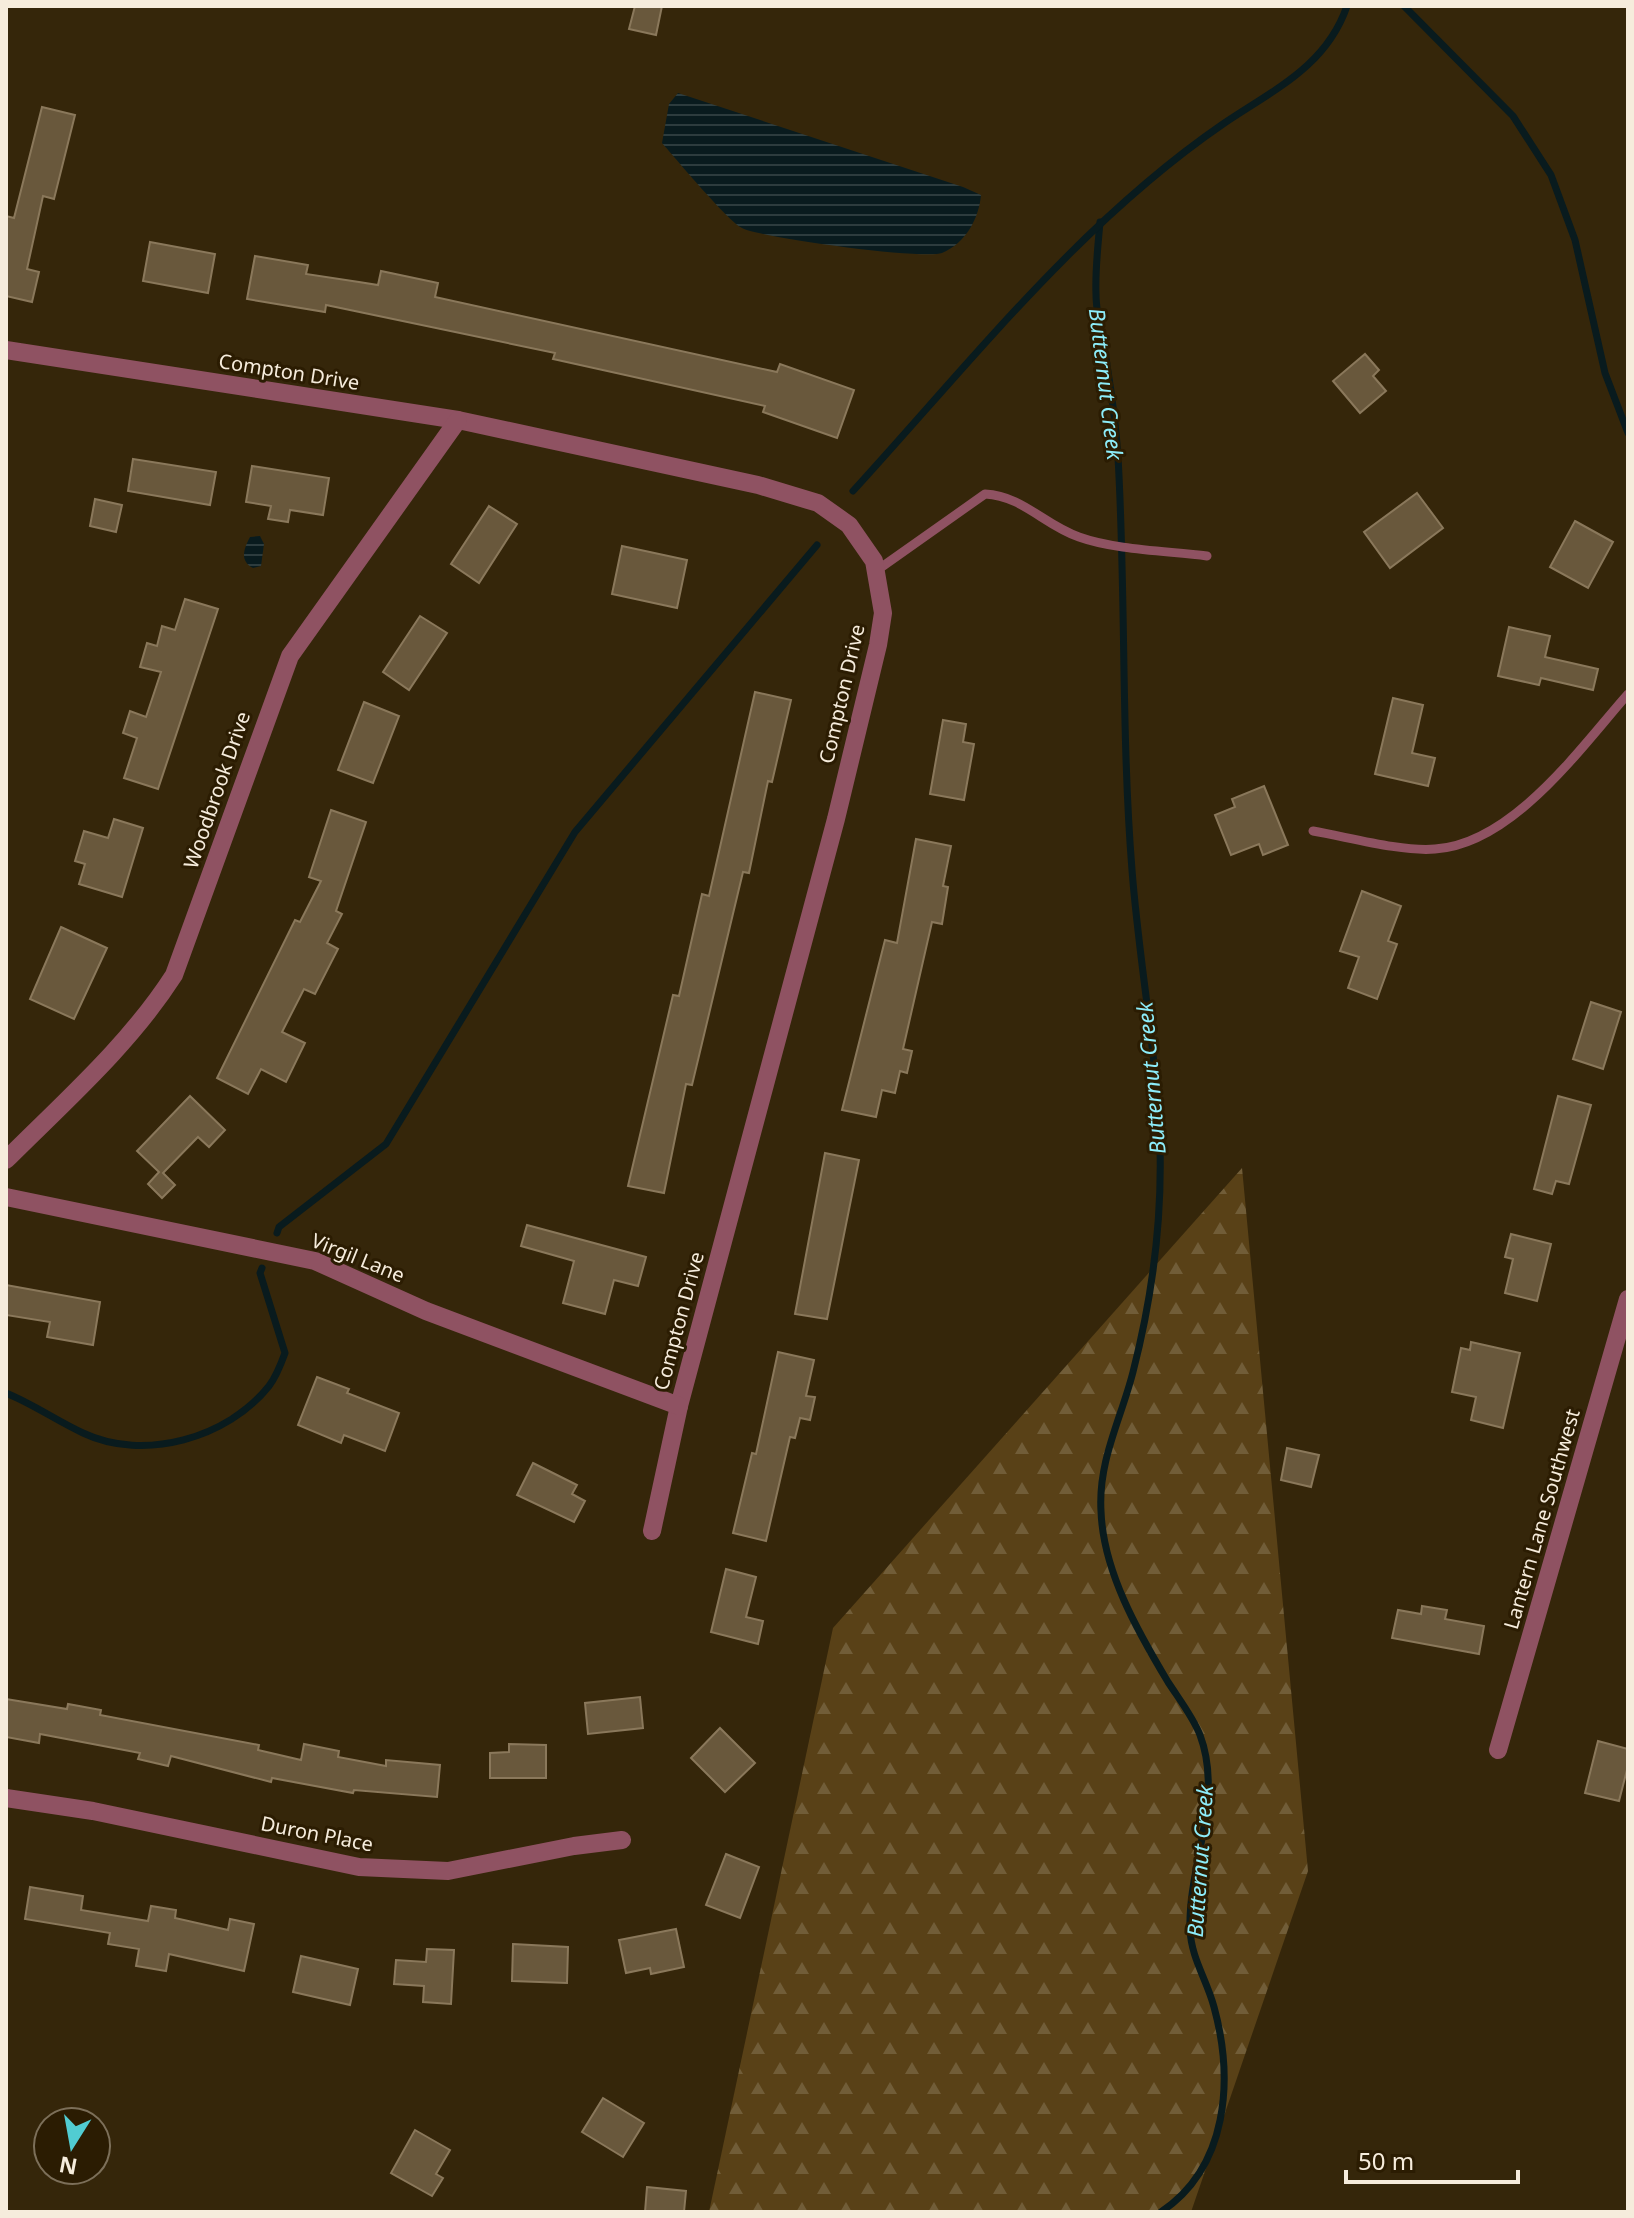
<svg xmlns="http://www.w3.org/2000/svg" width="1634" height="2218" viewBox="0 0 1634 2218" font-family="'Noto Sans',sans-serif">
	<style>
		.forest { fill: url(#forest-firs) }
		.water { fill: url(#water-rules) }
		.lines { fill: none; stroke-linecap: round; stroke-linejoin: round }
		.stream { stroke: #091b1e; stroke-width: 7 }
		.building { fill: #69583c; stroke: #8a785b; stroke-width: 2 }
		.lane { stroke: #8f5262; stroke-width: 9 }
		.street { stroke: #8f5262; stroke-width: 18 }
		.labels { text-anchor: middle; stroke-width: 6; stroke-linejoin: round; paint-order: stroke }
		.street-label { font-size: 20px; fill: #f6ecdc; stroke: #2b1c02 }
		.water-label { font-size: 22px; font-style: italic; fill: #8dedfa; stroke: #2b1c02 }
	</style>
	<defs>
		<pattern id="forest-firs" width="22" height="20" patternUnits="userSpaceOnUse" patternTransform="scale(2)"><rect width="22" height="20" fill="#594117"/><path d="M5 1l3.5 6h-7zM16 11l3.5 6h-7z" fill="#715d38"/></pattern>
		<pattern id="water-rules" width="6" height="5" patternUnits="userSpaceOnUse" patternTransform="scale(2)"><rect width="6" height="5" fill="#091b1e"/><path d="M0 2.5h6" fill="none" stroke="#2d3c3e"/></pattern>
	</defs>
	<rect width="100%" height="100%" fill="#35260a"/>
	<polygon class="forest" points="1242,1168 1308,1871 1191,2212 709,2212 833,1628"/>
	<g class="water">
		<path d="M678,93L963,187L981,195C979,218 966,243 942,253C925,260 761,238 742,228C727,220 677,160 662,143L669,104Z"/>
		<path d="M260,536L264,544L261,566L253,568C239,561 244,548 250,537Z"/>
	</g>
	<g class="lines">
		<g class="stream">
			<polyline points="1404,6 1513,116 1551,175 1575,240 1605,373 1628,433"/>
			<path d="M1100,222C1098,246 1095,270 1096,294C1096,318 1104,342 1107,365C1112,396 1116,426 1118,457C1126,595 1121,733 1132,870C1139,962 1157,1054 1160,1147C1162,1223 1152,1298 1133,1372C1121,1419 1098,1461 1101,1511C1103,1571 1138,1632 1168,1682C1179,1699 1193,1717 1200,1735C1224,1799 1188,1865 1190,1929C1191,1958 1207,1980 1214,2007C1234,2080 1228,2167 1161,2212"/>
			<path d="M853,491C970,363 1080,222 1223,124C1273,90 1326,67 1347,6"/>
			<polyline points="277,1233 279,1227 386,1144 575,832 817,545"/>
			<path d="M6,1393C33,1404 57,1421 83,1433C144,1462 228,1438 269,1386C276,1377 281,1364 285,1353L260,1273L262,1268"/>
		</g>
	</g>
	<g class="building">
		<polygon points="635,6 662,6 656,35 629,29"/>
		<polygon points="42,107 75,115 54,199 43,196 27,269 39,272 32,302 6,296 6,216 14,218"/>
		<polygon points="150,242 215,254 208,293 143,281"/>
		<polygon points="255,256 308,265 306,274 359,282 378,285 381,271 438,283 435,297 777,372 780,364 854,390 837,438 763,412 765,406 553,359 555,353 326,305 325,312 247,299"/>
		<polygon points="1365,354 1379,370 1373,376 1386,391 1360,413 1333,381"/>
		<polygon points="133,459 216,472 210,505 128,491"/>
		<polygon points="252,466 329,478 323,515 290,510 288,522 268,519 271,506 246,502"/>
		<polygon points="1417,493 1443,528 1390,568 1364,532"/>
		<polygon points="95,499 122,505 116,532 90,526"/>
		<polygon points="489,506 517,524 479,583 451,564"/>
		<polygon points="1575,521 1613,542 1588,588 1550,567"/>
		<polygon points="622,546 687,560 677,608 612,594"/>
		<polygon points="185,599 218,609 158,789 124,778 137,738 123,733 130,711 146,717 161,672 140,667 147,643 157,646 162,626 175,630"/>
		<polygon points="420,616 447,633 409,690 383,672"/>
		<polygon points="1509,627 1550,636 1545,657 1598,669 1593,690 1541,678 1539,685 1498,676"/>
		<polygon points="755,692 791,700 772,782 768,781 749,873 743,872 692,1085 686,1084 664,1193 628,1186 673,995 679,996 702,894 709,896"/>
		<polygon points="1393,698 1423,705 1412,753 1435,758 1428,786 1375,774"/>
		<polygon points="364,702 399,716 373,783 338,770"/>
		<polygon points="943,720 966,724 963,742 974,744 964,800 930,794"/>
		<polygon points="1264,786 1288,845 1263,855 1259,844 1231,855 1215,815 1235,807 1232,799"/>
		<polygon points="331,810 366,822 336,911 342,914 327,943 338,949 315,994 304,989 282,1032 305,1043 286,1082 261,1069 248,1094 217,1078 295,920 300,922 321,881 309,877"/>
		<polygon points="114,819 143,828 122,897 79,884 85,864 75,861 84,831 108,838"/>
		<polygon points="916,839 951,846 943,886 948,887 942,924 932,922 903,1049 912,1051 907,1073 900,1071 895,1093 882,1090 876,1117 842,1110 885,940 897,943"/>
		<polygon points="1362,891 1401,906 1388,941 1397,944 1377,999 1348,988 1359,957 1340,951"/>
		<polygon points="61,927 107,948 74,1019 30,999"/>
		<polygon points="1591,1002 1621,1012 1603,1069 1573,1059"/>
		<polygon points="190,1096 225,1130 209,1147 198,1137 163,1173 175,1185 162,1198 148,1184 159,1172 137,1151"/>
		<polygon points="1558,1096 1591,1105 1569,1184 1556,1181 1552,1194 1534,1189"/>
		<polygon points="825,1153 859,1160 827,1319 795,1314"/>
		<polygon points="527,1225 646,1257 638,1286 614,1280 605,1314 563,1303 574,1261 521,1246"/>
		<polygon points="1511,1234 1551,1244 1537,1301 1505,1293 1513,1259 1505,1257"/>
		<polygon points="6,1285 100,1302 93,1345 47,1337 50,1322 6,1315"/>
		<polygon points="1471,1342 1520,1353 1503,1428 1471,1420 1476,1397 1452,1392 1461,1348 1470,1350"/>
		<polygon points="778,1352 814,1360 806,1396 815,1397 810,1420 800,1418 795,1438 790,1437 766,1541 733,1533 752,1453 756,1454"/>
		<polygon points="317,1377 349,1389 347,1393 399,1413 385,1451 344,1435 341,1443 298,1425"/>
		<polygon points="1287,1448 1319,1455 1311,1487 1281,1480"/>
		<polygon points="533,1463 577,1485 572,1494 585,1501 574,1522 517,1495"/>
		<polygon points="726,1569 756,1577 746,1617 763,1621 758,1644 711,1632"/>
		<polygon points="1422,1606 1447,1610 1445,1619 1484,1626 1479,1654 1392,1638 1398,1610 1421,1614"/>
		<polygon points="640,1697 643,1728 588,1734 585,1703"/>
		<polygon points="6,1699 67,1709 68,1704 101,1710 100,1715 259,1745 258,1750 301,1760 304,1744 339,1751 338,1757 386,1766 386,1760 440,1765 437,1797 354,1790 353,1793 272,1778 271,1782 171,1756 168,1766 138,1759 140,1753 40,1734 39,1743 6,1737"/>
		<polygon points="720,1728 755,1763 725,1792 691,1758"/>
		<polygon points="1598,1741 1628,1749 1628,1766 1619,1801 1585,1793"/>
		<polygon points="509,1744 546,1745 546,1778 490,1778 490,1753 509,1752"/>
		<polygon points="726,1854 759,1867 740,1918 706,1905"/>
		<polygon points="30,1887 83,1896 81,1910 148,1921 151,1906 176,1910 175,1918 228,1930 230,1919 254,1924 244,1971 169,1954 166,1971 136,1966 139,1949 108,1944 110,1933 25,1919"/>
		<polygon points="676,1929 684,1967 651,1974 650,1968 626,1973 619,1940"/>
		<polygon points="513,1944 568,1947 567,1983 512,1981"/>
		<polygon points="427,1949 454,1950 451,2004 423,2002 424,1986 394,1984 396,1960 426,1962"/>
		<polygon points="301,1956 358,1969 350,2005 293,1992"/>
		<polygon points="603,2098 644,2123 623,2157 582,2132"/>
		<polygon points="415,2130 450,2150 436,2174 443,2178 432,2196 391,2173"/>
		<polygon points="647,2187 686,2191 684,2212 645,2212"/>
	</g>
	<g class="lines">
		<g class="lane">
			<path d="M876,571L985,494C1023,496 1044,525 1079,537C1115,550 1168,551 1207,556"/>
			<path d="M1313,831C1348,837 1402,852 1435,849C1513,844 1581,747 1628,694"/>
		</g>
		<g class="street">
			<polyline points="6,350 458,420 758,485 818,503 849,525 874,561 883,613 878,645 836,819 679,1406 652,1531"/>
			<path d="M6,1160C65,1101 129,1045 174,975L290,656L458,420"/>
			<polyline points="6,1197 315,1261 426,1311 679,1406"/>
			<polyline points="1498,1750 1628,1299"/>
			<polyline points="6,1798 93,1811 359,1867 448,1871 574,1846 622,1840"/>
		</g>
	</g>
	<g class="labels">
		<g class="street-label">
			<text transform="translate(289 372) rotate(9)" y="7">Compton Drive</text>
			<text transform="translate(842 694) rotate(-77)" y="7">Compton Drive</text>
			<text transform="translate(217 790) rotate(-71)" y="7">Woodbrook Drive</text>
			<text transform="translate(358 1258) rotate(22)" y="7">Virgil Lane</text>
			<text transform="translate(679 1321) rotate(-75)" y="7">Compton Drive</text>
			<text transform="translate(1542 1519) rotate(-74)" y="7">Lantern Lane Southwest</text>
			<text transform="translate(317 1834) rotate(11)" y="7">Duron Place</text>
		</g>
		<g class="water-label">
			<text transform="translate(1106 384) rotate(83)" y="8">Butternut Creek</text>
			<text transform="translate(1151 1078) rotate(-95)" y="8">Butternut Creek</text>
			<text transform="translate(1200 1861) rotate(-86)" y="8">Butternut Creek</text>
		</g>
	</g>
	<rect width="1634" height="2218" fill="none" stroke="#f6ecdc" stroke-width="16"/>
	<g transform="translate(72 2146) rotate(191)"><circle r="38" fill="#2b1c02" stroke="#7c6f59" stroke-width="2"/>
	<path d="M0-6L14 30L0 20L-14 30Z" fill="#51ccd2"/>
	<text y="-12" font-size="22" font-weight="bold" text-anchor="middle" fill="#f6ecdc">N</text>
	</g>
	<path d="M1346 2170v12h172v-12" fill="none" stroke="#f6ecdc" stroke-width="4"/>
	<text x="1358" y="2170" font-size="24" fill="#f6ecdc" stroke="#2b1c02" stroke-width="6" paint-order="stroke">50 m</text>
</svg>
